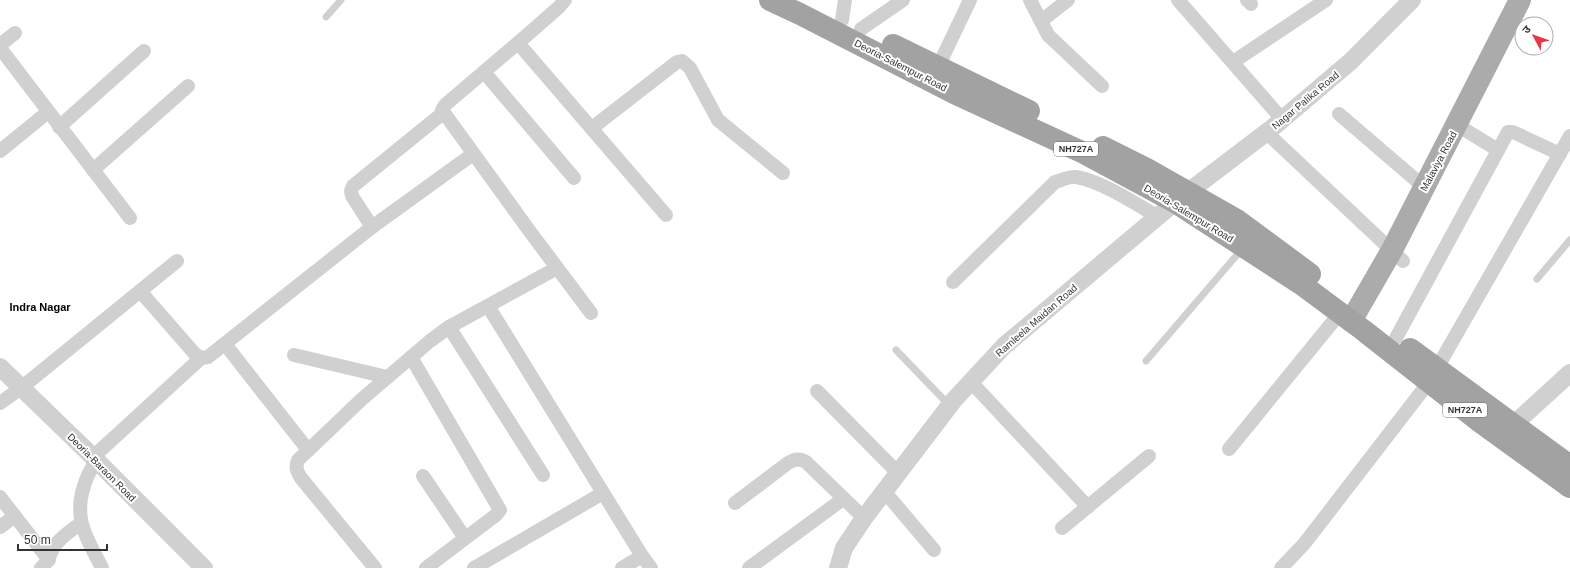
<svg xmlns="http://www.w3.org/2000/svg" width="1570" height="568" viewBox="0 0 1570 568" font-family="Arial,'Noto Sans Devanagari',sans-serif">
	<style>
		.lines { fill: none; stroke-linecap: round; stroke-linejoin: round }
		.service { stroke: #d0d0d0; stroke-width: 7 }
		.minor { stroke: #d0d0d0; stroke-width: 14 }
		.tertiary { stroke: #d0d0d0; stroke-width: 18 }
		.primary { stroke: #ababab; stroke-width: 22 }
		.trunk { stroke: #a2a2a2; stroke-width: 22 }
		.labels { text-anchor: middle; stroke-width: 4; stroke-linejoin: round; paint-order: stroke }
		.shield { fill: #fff; stroke: #707070; stroke-width: 1 }
		.shield-label { font-size: 9px; font-weight: bold; fill: #333 }
		.street-label { font-size: 10px; fill: #333; stroke: #fff }
		.neighbourhood-label { font-size: 11px; font-weight: bold; fill: #000; stroke: #fff }
	</style>
	<rect width="100%" height="100%" fill="#fff"/>
	<g class="lines">
		<g class="service">
			<polyline points="326,17 341,0"/>
			<polyline points="1537,279 1570,240"/>
			<polyline points="896,350 949,405"/>
			<polyline points="1146,361 1242,249"/>
		</g>
		<g class="minor">
			<polyline points="565,0 559,7 526,36 445,105 442,110 531,233 591,313"/>
			<polyline points="1030,0 1048,35 1102,86"/>
			<polyline points="1178,0 1282,119"/>
			<polyline points="1247,0 1251,4"/>
			<polyline points="842,20 845,0"/>
			<polyline points="1041,21 1068,0"/>
			<polyline points="861,29 903,0"/>
			<polyline points="518,43 666,215"/>
			<polyline points="0,45 15,33"/>
			<polyline points="0,48 130,218"/>
			<polyline points="1233,62 1326,0"/>
			<polyline points="938,67 970,0"/>
			<polyline points="484,72 574,178"/>
			<polyline points="1339,114 1424,187"/>
			<polyline points="1457,125 1498,150"/>
			<polyline points="59,127 144,51"/>
			<polyline points="592,128 677,62 682,61 690,68 718,120 783,173"/>
			<polyline points="1266,132 1403,261"/>
			<polyline points="0,151 48,112"/>
			<polyline points="93,170 188,86"/>
			<polyline points="372,227 352,196 351,191 353,186 443,113"/>
			<path d="M953,282L1055,182C1062,180 1070,176 1076,177C1099,180 1138,205 1158,217"/>
			<polyline points="140,291 195,354 201,358 208,357 372,227 473,154"/>
			<polyline points="488,306 642,556 651,568"/>
			<polyline points="449,327 543,475"/>
			<polyline points="1396,338 1508,132 1513,132 1560,154"/>
			<polyline points="225,344 308,450"/>
			<polyline points="294,355 387,377"/>
			<polyline points="411,357 500,510 496,515 426,568"/>
			<polyline points="1437,368 1570,136"/>
			<polyline points="971,382 1088,507"/>
			<polyline points="817,391 898,473"/>
			<polyline points="0,403 21,388 177,261"/>
			<polyline points="1229,449 1340,313"/>
			<polyline points="93,457 201,358"/>
			<path d="M96,460C92,468 86,477 84,486C73,520 87,538 102,568"/>
			<polyline points="423,476 465,538"/>
			<polyline points="884,491 934,550"/>
			<polyline points="0,497 49,560"/>
			<path d="M735,503L788,463C795,459 799,458 806,462L864,518"/>
			<polyline points="0,527 15,516"/>
			<polyline points="1062,528 1149,456"/>
			<path d="M41,568C51,560 48,556 54,547C60,537 72,530 81,523"/>
			<path d="M375,568L301,478C297,471 295,468 298,460L362,399L430,341L449,327L557,268"/>
			<polyline points="474,568 603,493"/>
			<polyline points="622,568 642,556"/>
			<polyline points="749,568 843,499"/>
			<polyline points="1281,568 1304,544 1429,382"/>
		</g>
		<g class="tertiary">
			<polyline points="0,367 93,457 204,568"/>
			<polyline points="1513,425 1570,373"/>
			<polyline points="838,568 844,548 864,518 953,401 1004,346 1175,202 1271,129 1350,62 1412,0"/>
		</g>
		<polyline class="primary" points="1351,321 1392,250 1520,0"/>
		<g class="trunk">
			<polyline points="770,0 800,14 954,93 1084,153 1175,202 1301,284 1363,330 1479,421 1570,487"/>
			<polyline points="893,45 1029,111"/>
			<polyline points="1103,147 1147,169 1237,220 1310,274"/>
			<polyline points="1410,349 1570,466"/>
		</g>
	</g>
	<g class="labels">
		<g class="shield">
			<rect x="1054" y="142" width="44" height="14" rx="3"/>
			<rect x="1443" y="403" width="44" height="14" rx="3"/>
		</g>
		<g class="shield-label">
			<text x="1076" y="152">NH727A</text>
			<text x="1465" y="413">NH727A</text>
		</g>
		<g class="street-label">
			<text transform="translate(901 65) rotate(27)" y="4">Deoria-Salempur Road</text>
			<text transform="translate(1305 100) rotate(-40)" y="4">Nagar Palika Road</text>
			<text transform="translate(1438 161) rotate(-62)" y="4">Malaviya Road</text>
			<text transform="translate(1189 213) rotate(31)" y="4">Deoria-Salempur Road</text>
			<text transform="translate(1036 320) rotate(-41)" y="4">Ramleela Maidan Road</text>
			<text transform="translate(102 467) rotate(45)" y="4">Deoria-Baraon Road</text>
		</g>
		<g class="neighbourhood-label">
			<text x="40" y="311">Indra Nagar</text>
		</g>
	</g>
	<g transform="translate(1534 36) rotate(311)"><circle r="19" fill="#ffffff" stroke="#adadad"/>
	<path d="M0-3L7 15L0 10L-7 15Z" fill="#e63946"/>
	<text y="-6" font-size="11" font-weight="bold" text-anchor="middle" fill="#333333">उ</text>
	</g>
	<path d="M18 544v6h89v-6" fill="none" stroke="#333333" stroke-width="2"/>
	<text x="24" y="544" font-size="12" fill="#333333" stroke="#ffffff" stroke-width="3" paint-order="stroke">50 m</text>
</svg>
